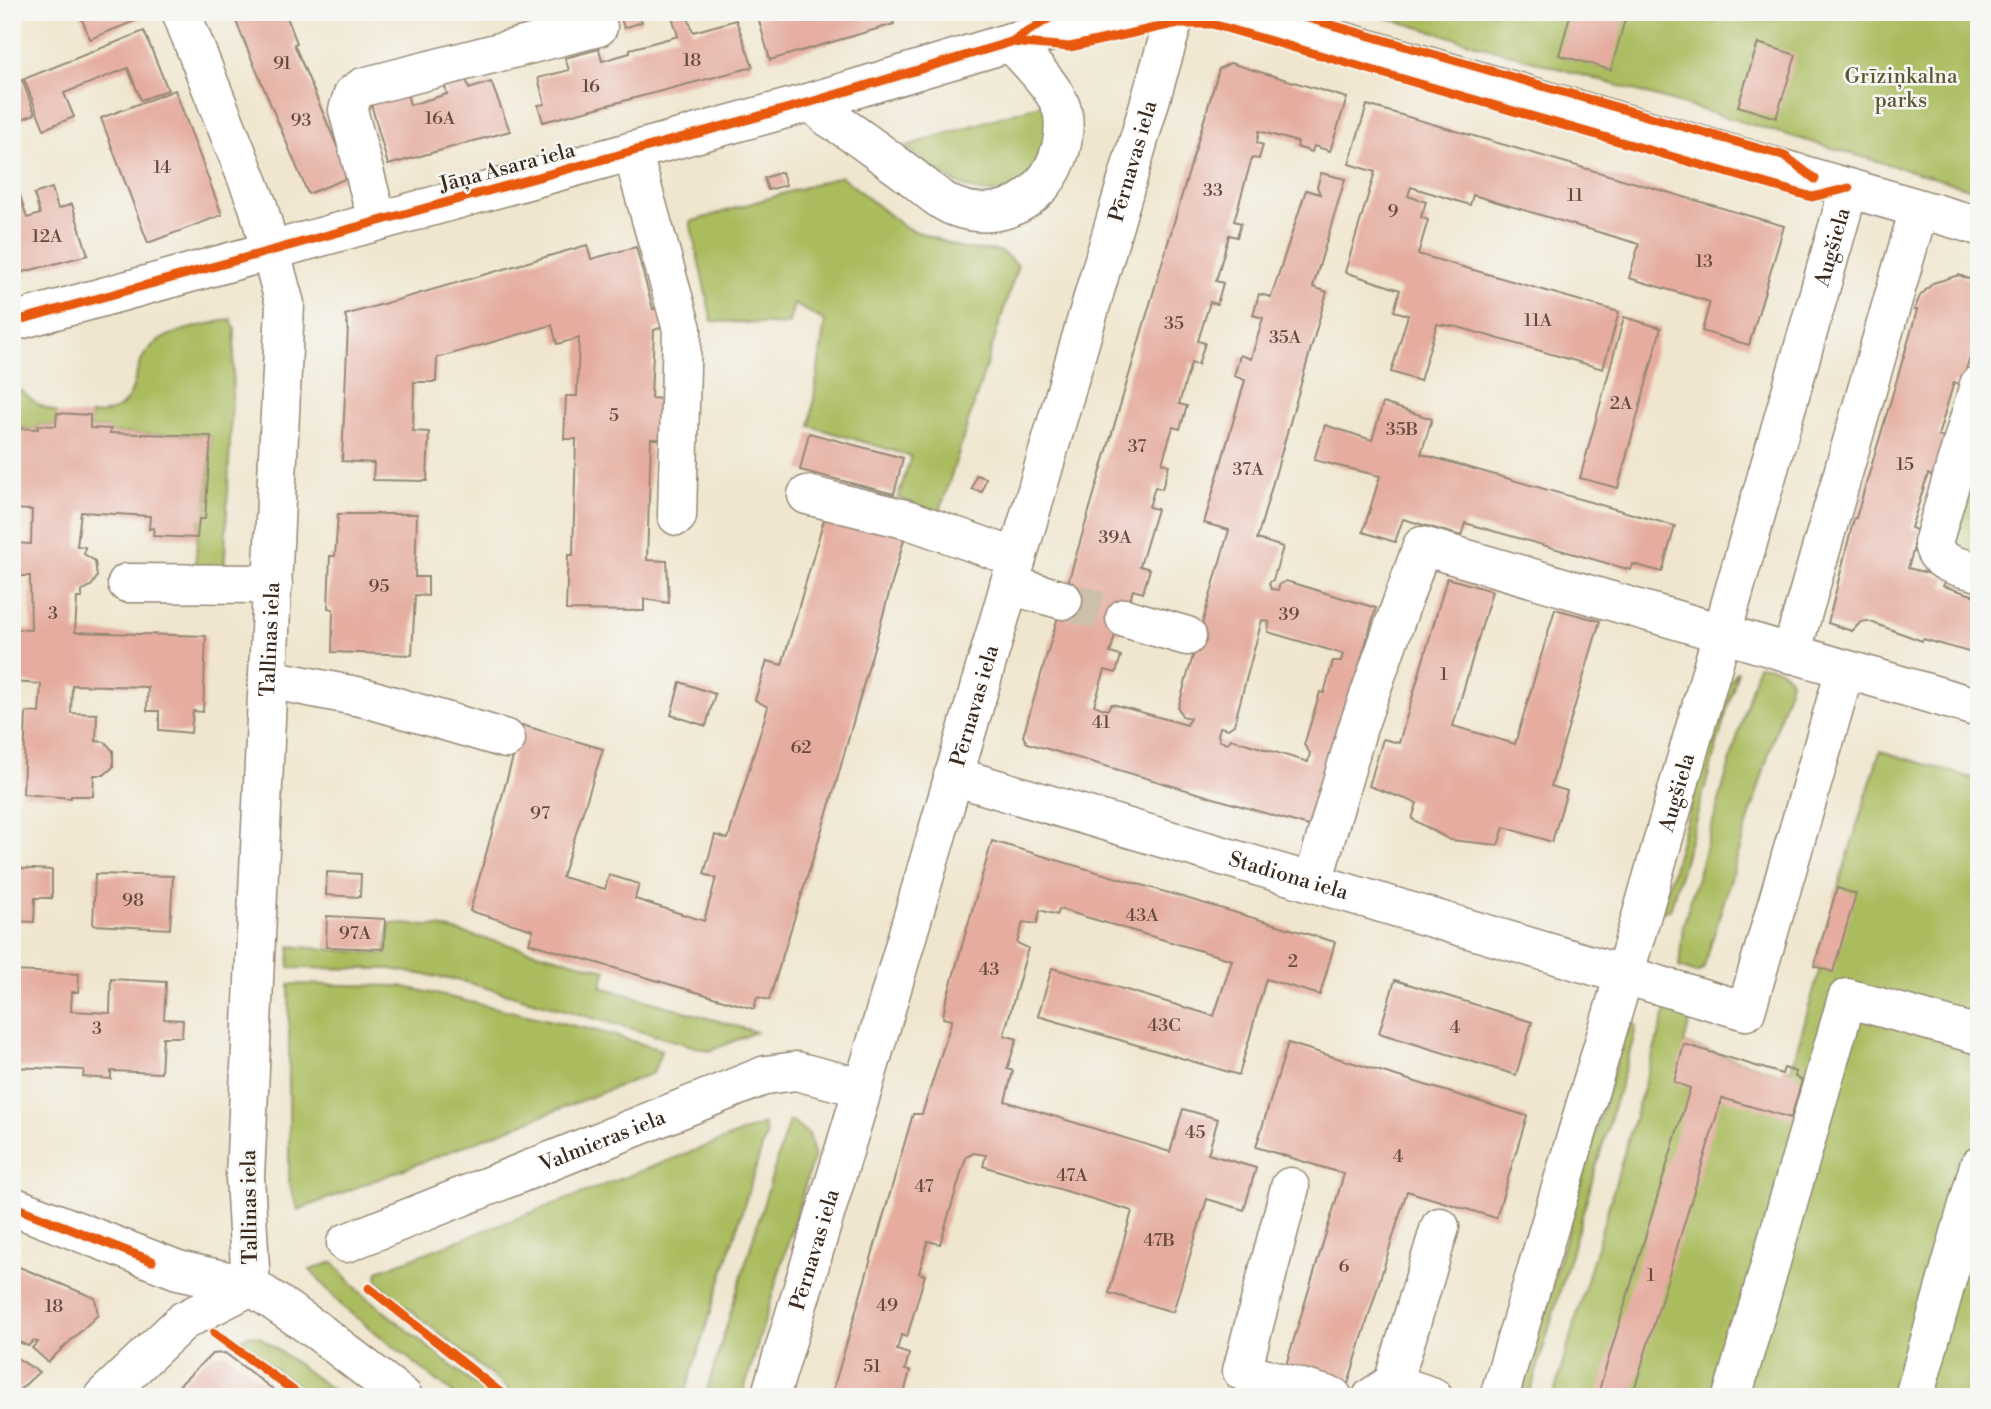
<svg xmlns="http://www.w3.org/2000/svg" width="1991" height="1409" viewBox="0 0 1991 1409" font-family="'Libre Bodoni',serif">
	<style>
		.green { fill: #abbc5f; stroke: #73733e; stroke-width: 2 }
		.building { fill: #e5ac9f; fill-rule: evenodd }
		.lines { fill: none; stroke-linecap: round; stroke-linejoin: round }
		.minor-tunnel { stroke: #ccc0ac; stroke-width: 38; stroke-dasharray: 38 19; stroke-linecap: butt }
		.minor-casing { stroke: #968876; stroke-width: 41 }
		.major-casing { stroke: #968876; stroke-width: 41 }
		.minor { stroke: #fff; stroke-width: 38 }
		.major { stroke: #fff; stroke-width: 38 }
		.cycleway-casing { stroke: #f6f6f2; stroke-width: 13 }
		.cycleway { stroke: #e8590c; stroke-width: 9 }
		.labels { text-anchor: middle; stroke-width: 5; stroke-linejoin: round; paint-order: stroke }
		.number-label { font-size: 18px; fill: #664a3e }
		.park-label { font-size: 21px; fill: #5d5632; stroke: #f6f6f2 }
		.street-label { font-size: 21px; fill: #3b2a1e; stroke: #f6f6f2 }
	</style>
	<rect width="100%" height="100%" fill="#f6f6f2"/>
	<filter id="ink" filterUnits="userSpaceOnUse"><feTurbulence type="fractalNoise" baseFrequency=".0143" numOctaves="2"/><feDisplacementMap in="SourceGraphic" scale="14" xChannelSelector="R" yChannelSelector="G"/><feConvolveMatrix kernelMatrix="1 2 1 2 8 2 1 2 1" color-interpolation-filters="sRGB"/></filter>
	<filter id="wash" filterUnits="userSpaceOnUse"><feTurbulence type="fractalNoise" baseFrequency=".00686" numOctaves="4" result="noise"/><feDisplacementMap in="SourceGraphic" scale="28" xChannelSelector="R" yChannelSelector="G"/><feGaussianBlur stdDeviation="1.57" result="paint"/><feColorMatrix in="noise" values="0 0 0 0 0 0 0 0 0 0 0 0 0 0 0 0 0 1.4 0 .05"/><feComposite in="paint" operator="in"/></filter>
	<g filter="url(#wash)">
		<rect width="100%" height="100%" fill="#f0e6cf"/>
		<g class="green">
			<polygon points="1366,12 1979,12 1979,191"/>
			<path d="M1046,103L1049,144C1041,155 1032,176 1021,184C981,210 934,171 906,146Z"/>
			<polygon points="841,176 904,227 964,249 1000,251 1018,265 939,514 898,498 911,456 810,426 825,321 794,304 788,325 712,321 690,222"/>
			<path d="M231,319L235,329L224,578H194L199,519L205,518L211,436L110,433V429L90,428V415C147,412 125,373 150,348C168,329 206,326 231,319Z"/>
			<polygon points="12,384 39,405 57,413 56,426 38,425 38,429 12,428"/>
			<polygon points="1979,427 1979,561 1945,539"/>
			<path d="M1758,665C1773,667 1784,667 1791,681L1703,970L1697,973L1679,967L1683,926Z"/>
			<polygon points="1738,671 1670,910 1661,912 1723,689"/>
			<polygon points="1880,751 1979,780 1979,1397 1553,1397 1667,1006 1688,1010 1691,1017 1684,1044 1782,1074 1784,1068 1791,1070 1820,968 1814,966"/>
			<polygon points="390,923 440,927 606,970 601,987 756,1032 710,1051 462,981 390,969 289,968 290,946 385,954"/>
			<polygon points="289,984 401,986 605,1033 662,1050 653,1073 298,1210 289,1183"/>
			<polygon points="1628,1021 1636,1025 1633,1041 1529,1397 1519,1397"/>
			<polygon points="789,1120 809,1134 814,1155 742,1397 705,1397"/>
			<polygon points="764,1124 766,1135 684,1397 518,1397 387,1291 377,1279 378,1271"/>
			<polygon points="333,1262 360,1292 490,1397 458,1397 343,1307 310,1270"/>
			<polygon points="248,1335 260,1337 341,1396 314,1397 237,1341"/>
		</g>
		<g id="blocks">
			<g class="building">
				<polygon points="79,12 137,12 140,19 90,39"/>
				<polygon points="232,12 285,12 297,43 294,44 350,177 308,194"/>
				<polygon points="619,12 638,12 642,22 624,28"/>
				<polygon points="676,12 686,12 693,32 736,20 753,67 543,122 538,105 545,104 538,78 569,70 565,58 599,49 602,61 630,53 630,49 678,36 671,13"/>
				<polygon points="777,12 890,12 894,24 770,60 758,17"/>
				<polygon points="913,12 933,12 933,13 915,18"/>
				<polygon points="1571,12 1627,12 1611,70 1559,55"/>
				<polygon points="144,31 168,90 141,100 128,68 64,93 74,117 44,129 24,79"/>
				<polygon points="1758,43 1796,55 1776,118 1738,106"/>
				<path d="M1230,63L1347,98L1330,151L1314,146L1312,152L1297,147L1298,142L1259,131L1257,143L1263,145L1259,159L1252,158L1234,221L1241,223L1237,237L1229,235L1216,281L1223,283L1217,304L1210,302L1198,341L1205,343L1198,365L1191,363L1179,404L1187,406L1180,429L1173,427L1162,463L1169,465L1162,489L1155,487L1149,507L1157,509L1140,566L1150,569L1143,593L1133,590L1121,633L1116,632L1110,653L1121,656L1116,673L1105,670L1094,705L1107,710L1112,704L1187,725L1190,718L1182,716L1178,708L1229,530L1204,523L1245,380L1234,376L1240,355L1251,359L1263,318L1253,315L1259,294L1271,297L1306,190L1320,194L1317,187L1321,173L1345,179L1313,287L1327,292L1257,539L1283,547L1273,580L1269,583L1271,589L1278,590L1280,584L1286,581L1376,608L1312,827L1027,743L1023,736L1219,69ZM1262,620L1269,622L1268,632L1343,654L1341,661H1333L1324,693L1320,692L1304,745L1310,753L1308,762L1231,739L1228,743L1220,741L1218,735L1220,727L1228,729L1234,725Z"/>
				<polygon points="465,73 469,89 491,82 510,131 388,165 370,100 406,90 410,105 447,94 443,79"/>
				<polygon points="22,80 35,114 12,123 12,83"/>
				<polygon points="175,90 222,215 148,243 101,118"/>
				<polygon points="1367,105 1784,226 1749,345 1702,331 1710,302 1629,278 1639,244 1473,195 1470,205 1411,187 1408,196 1426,202 1421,217 1428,220 1418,254 1619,312 1603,369 1458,327 1437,324 1420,381 1391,372 1408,315 1394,311 1400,290 1345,272 1375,172 1349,164"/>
				<polygon points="782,172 786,185 768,190 764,178"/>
				<polygon points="16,182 27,218 40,214 34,194 52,188 58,209 72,204 88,255 12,275 12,183"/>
				<polygon points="587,245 591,259 636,247 653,309 658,308 663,327 654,330 651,398 663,399 662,439 651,439 647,560 667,561 669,603 644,599 644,611 566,610 568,555 573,555 576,439 564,439 566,396 577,396 579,338 557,344 552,325 437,358 436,382 414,382 413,431 429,432 427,481 373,480 374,463 342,461 348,326 345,315"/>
				<polygon points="1959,275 1979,283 1979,349 1973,347 1961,385 1954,382 1938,436 1946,439 1935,477 1928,474 1911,528 1919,531 1908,568 1946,578 1943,586 1979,597 1979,655 1923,639 1922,641 1868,621 1861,622 1852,631 1828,623 1854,518 1856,518 1910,335 1917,310 1914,310 1920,296 1933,283"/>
				<polygon points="1624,317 1661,328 1618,488 1580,478"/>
				<polygon points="1383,403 1432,419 1421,454 1675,526 1662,572 1633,564 1631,570 1465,523 1461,536 1403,519 1395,542 1363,532 1380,476 1314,460 1325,425 1372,440"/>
				<polygon points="57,413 90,415 90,428 111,429 110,433 211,436 205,519 199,519 197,538 153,536 154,528 149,529 150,516 81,512 77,546 85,547 84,554 95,561 97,577 92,585 82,591 82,598 77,598 75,632 206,636 203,712 193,711 191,733 159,730 159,711 147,711 148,687 72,685 71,713 97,714 96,741 105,742 113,751 113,767 104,775 94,775 93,796 71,796 71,798 23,794 26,712 39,713 41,684 12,682 12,629 31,630 30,576 12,576 12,543 31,544 32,510 12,509 12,428 38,429 38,425 56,426"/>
				<polygon points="809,433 903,458 894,494 800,470"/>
				<polygon points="976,475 986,478 982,492 972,489"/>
				<polygon points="338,514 417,514 415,577 428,577 428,596 415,595 412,655 332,652 333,609 328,608 330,556 335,556"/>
				<polygon points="825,516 907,529 835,787 769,1000 757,997 754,1009 529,943 533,930 470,911 522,725 603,749 562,877 605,889 609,875 639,884 635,899 704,921 716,878 704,874 715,835 728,839 768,707 755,700 767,661 782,665"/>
				<polygon points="1447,578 1492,591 1453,726 1515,744 1555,609 1600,621 1551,786 1567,791 1552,842 1504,827 1498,845 1450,840 1412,819 1417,803 1369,786 1383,739 1399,743"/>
				<polygon points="680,682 715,694 706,726 671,715"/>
				<polygon points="992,841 1335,942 1320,995 1266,979 1239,1075 1038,1016 1052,968 1214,1016 1232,960 1059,909 1057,915 1040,910 1037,924 1023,922 1017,943 1028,948 1004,1035 1017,1039 1007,1069 1013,1071 1005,1101 1170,1152 1183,1109 1218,1119 1208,1154 1256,1168 1244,1210 1207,1199 1173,1312 1109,1293 1132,1211 983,1166 986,1155 974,1153 966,1157 940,1244 928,1241 919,1273 925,1275 907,1337 901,1335 897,1350 909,1354 905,1370 910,1371 903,1397 831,1397 913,1114 922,1114 952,1020 943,1018 945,1005"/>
				<polygon points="12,868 52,870 52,898 35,898 34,922 12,921"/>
				<polygon points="327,872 361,874 360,897 326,895"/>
				<polygon points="95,874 173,876 170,929 93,925"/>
				<polygon points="1837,888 1856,894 1833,972 1814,966"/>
				<polygon points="327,916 385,919 384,949 326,947"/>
				<polygon points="12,971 79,974 78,992 72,992 71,1011 110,1013 111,979 166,982 164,1019 183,1020 182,1037 163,1037 161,1073 111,1071 111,1079 83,1077 84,1070 12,1067"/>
				<polygon points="1395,980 1532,1022 1516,1075 1379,1033"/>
				<polygon points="1288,1043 1527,1116 1496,1218 1407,1191 1348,1384 1286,1365 1344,1174 1256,1147"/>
				<polygon points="1684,1044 1782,1074 1784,1068 1796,1072 1795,1077 1802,1080 1791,1118 1722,1098 1632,1397 1597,1397 1690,1088 1674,1082"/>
				<polygon points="12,1264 95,1298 98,1315 48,1362 32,1348 38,1342 33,1341 28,1346 12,1339"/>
				<polygon points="225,1353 283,1397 167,1397 212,1354"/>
				<polygon points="12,1355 39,1372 12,1397"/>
			</g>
		</g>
	</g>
	<g filter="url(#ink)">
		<use href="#blocks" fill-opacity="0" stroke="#968876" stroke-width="2"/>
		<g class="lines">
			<polyline class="minor-tunnel" points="1063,600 1125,618"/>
			<defs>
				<g id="minor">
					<polyline points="1242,12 1979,226"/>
					<path d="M811,102L828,117C857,135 884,156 911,176C924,186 939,201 955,207C1016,230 1070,176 1063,115C1060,91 1026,60 1011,42"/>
					<polyline points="632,151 682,329 677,516"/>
					<polyline points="377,220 348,110 353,94 363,87 598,27"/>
					<polyline points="12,322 811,102 1011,42 1133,12"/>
					<path d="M1979,385L1933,543C1936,565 1961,567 1979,572"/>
					<polyline points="807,495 909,520 1017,558"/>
					<polyline points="127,583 273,584"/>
					<polyline points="1009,585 1063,600"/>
					<polyline points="1125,618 1187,636"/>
					<polyline points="1791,654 1919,209"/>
					<polyline points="268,679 366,698 506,739"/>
					<path id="s1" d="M953,776L1746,1011L1845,670"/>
					<polyline points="1313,882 1358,727 1422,546 1979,708"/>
					<polyline points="1290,1187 1242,1371 1333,1397"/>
					<path id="s2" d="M12,1206L178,1270L251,1286L245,1177L285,304L258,206L181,12"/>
					<path id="s3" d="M346,1243L766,1075L796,1071L863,1088"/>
					<polyline points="1393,1383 1433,1397"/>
					<polyline points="1372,1397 1393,1383 1440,1227"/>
					<path id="s4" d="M1499,1397L1642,914L1849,188"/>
					<polyline points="1732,1397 1847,998 1979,1035"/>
					<polyline points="1914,1397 1979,1166"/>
				</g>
				<g id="major">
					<polyline points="103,1397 183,1321 251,1286 319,1332 403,1397"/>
					<path id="s5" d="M770,1397L863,1088L1176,12"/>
				</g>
			</defs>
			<use href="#minor" class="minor-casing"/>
			<use href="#major" class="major-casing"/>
			<use href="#minor" class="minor"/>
			<use href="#major" class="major"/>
			<defs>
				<g id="cycleway">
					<polyline points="1287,12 1785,156 1815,179"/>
					<polyline points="1011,42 1070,47 1173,24 1212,24 1812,197 1849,188"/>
					<polyline points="12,322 811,102 1011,42 1059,12"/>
					<polyline points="12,1206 152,1261"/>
					<polyline points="369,1288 506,1397"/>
					<polyline points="214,1333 302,1397"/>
				</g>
			</defs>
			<use href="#cycleway" class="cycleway-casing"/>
			<use href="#cycleway" class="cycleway"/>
		</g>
	</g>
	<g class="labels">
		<g class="number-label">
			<text x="692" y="66">18</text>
			<text x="282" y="69">91</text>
			<text x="591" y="92">16</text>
			<text x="440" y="124">16A</text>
			<text x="301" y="126">93</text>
			<text x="162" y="173">14</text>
			<text x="1213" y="196">33</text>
			<text x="1575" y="201">11</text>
			<text x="1393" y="217">9</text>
			<text x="47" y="242">12A</text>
			<text x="1704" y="267">13</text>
			<text x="1538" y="326">11A</text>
			<text x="1174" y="329">35</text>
			<text x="1285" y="343">35A</text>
			<text x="1621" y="409">2A</text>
			<text x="614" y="421">5</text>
			<text x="1402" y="435">35B</text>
			<text x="1137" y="452">37</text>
			<text x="1905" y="470">15</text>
			<text x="1248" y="475">37A</text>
			<text x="1115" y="543">39A</text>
			<text x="379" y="592">95</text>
			<text x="53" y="619">3</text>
			<text x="1289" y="620">39</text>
			<text x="1444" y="680">1</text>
			<text x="1101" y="728">41</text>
			<text x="801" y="753">62</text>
			<text x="540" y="819">97</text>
			<text x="133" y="906">98</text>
			<text x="1142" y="921">43A</text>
			<text x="355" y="939">97A</text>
			<text x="1293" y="967">2</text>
			<text x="989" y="975">43</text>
			<text x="1164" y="1031">43C</text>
			<text x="1455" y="1033">4</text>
			<text x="97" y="1034">3</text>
			<text x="1195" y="1138">45</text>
			<text x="1398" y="1162">4</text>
			<text x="1072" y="1181">47A</text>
			<text x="924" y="1192">47</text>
			<text x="1159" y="1246">47B</text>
			<text x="1344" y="1272">6</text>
			<text x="1651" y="1281">1</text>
			<text x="887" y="1311">49</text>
			<text x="54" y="1312">18</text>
			<text x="872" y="1372">51</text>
		</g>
		<g class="park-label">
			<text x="1901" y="83">Grīziņkalna<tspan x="1901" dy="24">parks</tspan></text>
		</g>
		<g class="street-label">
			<text dy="7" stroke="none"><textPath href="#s5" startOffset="1288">Pērnavas iela</textPath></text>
			<text transform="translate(507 167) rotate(-15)" y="7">Jāņa Asara iela</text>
			<text dy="7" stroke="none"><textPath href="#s4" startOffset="1197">Augšiela</textPath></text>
			<text dy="7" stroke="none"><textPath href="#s2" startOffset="900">Tallinas iela</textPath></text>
			<text dy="7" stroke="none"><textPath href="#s5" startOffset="721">Pērnavas iela</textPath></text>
			<text dy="7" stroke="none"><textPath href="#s4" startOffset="630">Augšiela</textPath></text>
			<text dy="7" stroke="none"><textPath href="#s1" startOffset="350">Stadiona iela</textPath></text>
			<text dy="7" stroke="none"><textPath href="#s3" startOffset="276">Valmieras iela</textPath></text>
			<text transform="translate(249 1207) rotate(-91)" y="7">Tallinas iela</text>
			<text dy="7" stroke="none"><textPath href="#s5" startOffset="154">Pērnavas iela</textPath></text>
		</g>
	</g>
	<rect width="1991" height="1409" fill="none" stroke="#f6f6f2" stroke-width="42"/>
</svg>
